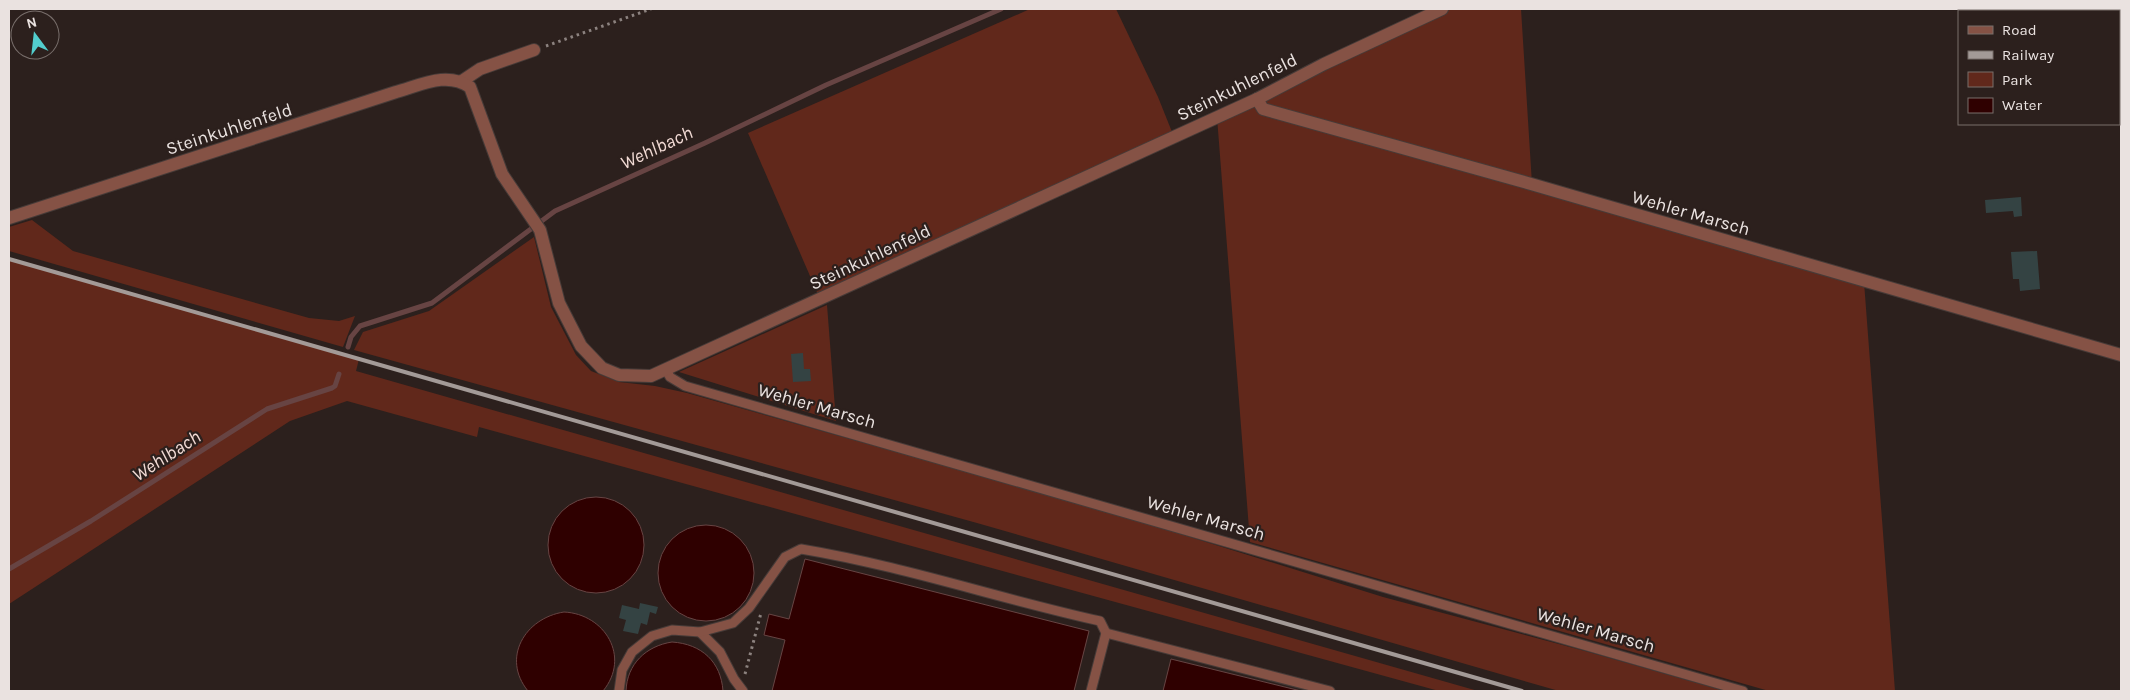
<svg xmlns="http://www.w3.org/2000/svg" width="2130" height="700" viewBox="0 0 2130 700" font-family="Karla,sans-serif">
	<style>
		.green { fill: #61281b }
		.water { fill: #2f0000; stroke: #674443 }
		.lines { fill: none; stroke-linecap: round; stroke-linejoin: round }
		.stream { stroke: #674443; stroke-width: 5 }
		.building { fill: #344343 }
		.service-casing { stroke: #473b38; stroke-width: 11 }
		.minor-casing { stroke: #473b38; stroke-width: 14 }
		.path { stroke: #8c827f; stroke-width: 3; stroke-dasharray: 2.5 4; stroke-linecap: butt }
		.service { stroke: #855245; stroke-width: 9 }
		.minor { stroke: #855245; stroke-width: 12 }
		.rail { stroke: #a39a97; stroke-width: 4 }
		.labels { text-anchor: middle; stroke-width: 4.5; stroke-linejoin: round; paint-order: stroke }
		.street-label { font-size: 18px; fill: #eae2e0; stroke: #2c201d }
		.water-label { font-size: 19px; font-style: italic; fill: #f2dbd5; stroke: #2c201d }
	</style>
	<rect width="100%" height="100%" fill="#2c201d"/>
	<g class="green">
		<polygon points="1030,9 1116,9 1158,97 1174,137 820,299 748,133"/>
		<polygon points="1442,9 1521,9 1532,184 1864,282 1895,691 1769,691 1250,542 1217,117"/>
		<polygon points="32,220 73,251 309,318 339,321 355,316 343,347 9,251 9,227"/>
		<polygon points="534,237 551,307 576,355 591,371 619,382 655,386 687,393 1113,513 1383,597 1585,651 1725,691 1559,691 977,523 354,350 363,332 429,311"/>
		<polygon points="9,259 359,359 356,371 1478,691 1439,691 479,427 477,437 347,401 290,421 9,604"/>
		<polygon points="827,305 836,421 679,372"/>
	</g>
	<g class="water">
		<circle cx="596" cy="545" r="48"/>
		<circle cx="706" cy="573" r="48"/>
		<polygon points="805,559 1089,631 1074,691 772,691 785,640 764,635 769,614 789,619"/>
		<path d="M564,612C605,614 631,657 603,691H528C501,658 525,618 564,612Z"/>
		<path d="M672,642C702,644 721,662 723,691H626C627,664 646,646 672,642Z"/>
		<polygon points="1171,659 1301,691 1163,691"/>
	</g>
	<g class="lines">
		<g class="stream">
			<polyline points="348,347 351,337 360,326 432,303 555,211 705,143 826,85 1001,9"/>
			<polyline points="9,569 91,521 267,409 332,388 335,386 339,374"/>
		</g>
	</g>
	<g class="building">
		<polygon points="2021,197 2022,216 2014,217 2013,211 1986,213 1985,200"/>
		<polygon points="2037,251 2040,289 2020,291 2019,279 2013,279 2011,252"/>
		<polygon points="803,353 804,369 810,369 811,381 793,382 791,354"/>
		<polygon points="640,603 658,607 656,614 650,612 647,625 641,623 638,634 623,631 626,620 619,618 622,605 639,609"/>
	</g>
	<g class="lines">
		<defs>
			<g id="service">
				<polyline points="666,370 670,377 685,386 1743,691"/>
				<polyline points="700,632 720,652 734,679 743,691"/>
				<path d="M619,691L622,670L632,652L652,636L672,630L700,632L733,623L749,608L785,557L801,549C903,566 1000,599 1100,621L1106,633"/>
				<polyline points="1091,691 1106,633 1330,691"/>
			</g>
			<g id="minor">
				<polyline points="462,81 480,69 534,50"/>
				<polyline points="1257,99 1263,109 1531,184 2121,355"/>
				<path d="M9,218L396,92C421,85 447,71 470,87L502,174L540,230L559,303L581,346L602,368L619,375L651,376L1257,99L1324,64L1442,9"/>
			</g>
		</defs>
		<use href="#service" class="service-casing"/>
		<use href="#minor" class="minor-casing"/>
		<g class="path">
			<polyline points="546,46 651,9"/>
			<polyline points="745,674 761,613"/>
		</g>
		<use href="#service" class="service"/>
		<use href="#minor" class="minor"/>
		<polyline class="rail" points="9,259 1522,691"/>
	</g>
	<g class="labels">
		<g class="street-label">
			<text transform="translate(1237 87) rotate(-26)" y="6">Steinkuhlenfeld</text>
			<text transform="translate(229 129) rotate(-18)" y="6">Steinkuhlenfeld</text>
			<text transform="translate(1691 213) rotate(16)" y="6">Wehler Marsch</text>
			<text transform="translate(870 257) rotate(-25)" y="6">Steinkuhlenfeld</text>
			<text transform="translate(817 406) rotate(16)" y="6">Wehler Marsch</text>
			<text transform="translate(1206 518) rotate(16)" y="6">Wehler Marsch</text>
			<text transform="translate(1596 630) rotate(16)" y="6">Wehler Marsch</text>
		</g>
		<g class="water-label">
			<text transform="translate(656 147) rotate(-25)" y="7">Wehlbach</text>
			<text transform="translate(166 455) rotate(-33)" y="7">Wehlbach</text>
		</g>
	</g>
	<rect width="2130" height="700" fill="none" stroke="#eae2e0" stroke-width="20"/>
	<rect x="1958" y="10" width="162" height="115" fill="#2c201d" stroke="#786e6b"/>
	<rect x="1968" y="26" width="25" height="8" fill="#855245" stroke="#786e6b"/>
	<text x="2002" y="35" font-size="15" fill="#eae2e0">Road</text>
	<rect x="1968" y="51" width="25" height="8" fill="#a39a97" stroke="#786e6b"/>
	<text x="2002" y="60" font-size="15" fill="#eae2e0">Railway</text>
	<rect x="1968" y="72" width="25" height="15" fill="#61281b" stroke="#786e6b"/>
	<text x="2002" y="85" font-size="15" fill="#eae2e0">Park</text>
	<rect x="1968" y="98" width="25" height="15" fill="#2f0000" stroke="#786e6b"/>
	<text x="2002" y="110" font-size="15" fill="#eae2e0">Water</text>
	<g transform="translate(35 35) rotate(345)"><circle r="24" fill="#2c201d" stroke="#786e6b"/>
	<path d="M0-4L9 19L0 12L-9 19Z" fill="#52cdcd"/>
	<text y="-8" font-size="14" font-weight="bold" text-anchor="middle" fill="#eae2e0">N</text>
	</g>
</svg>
